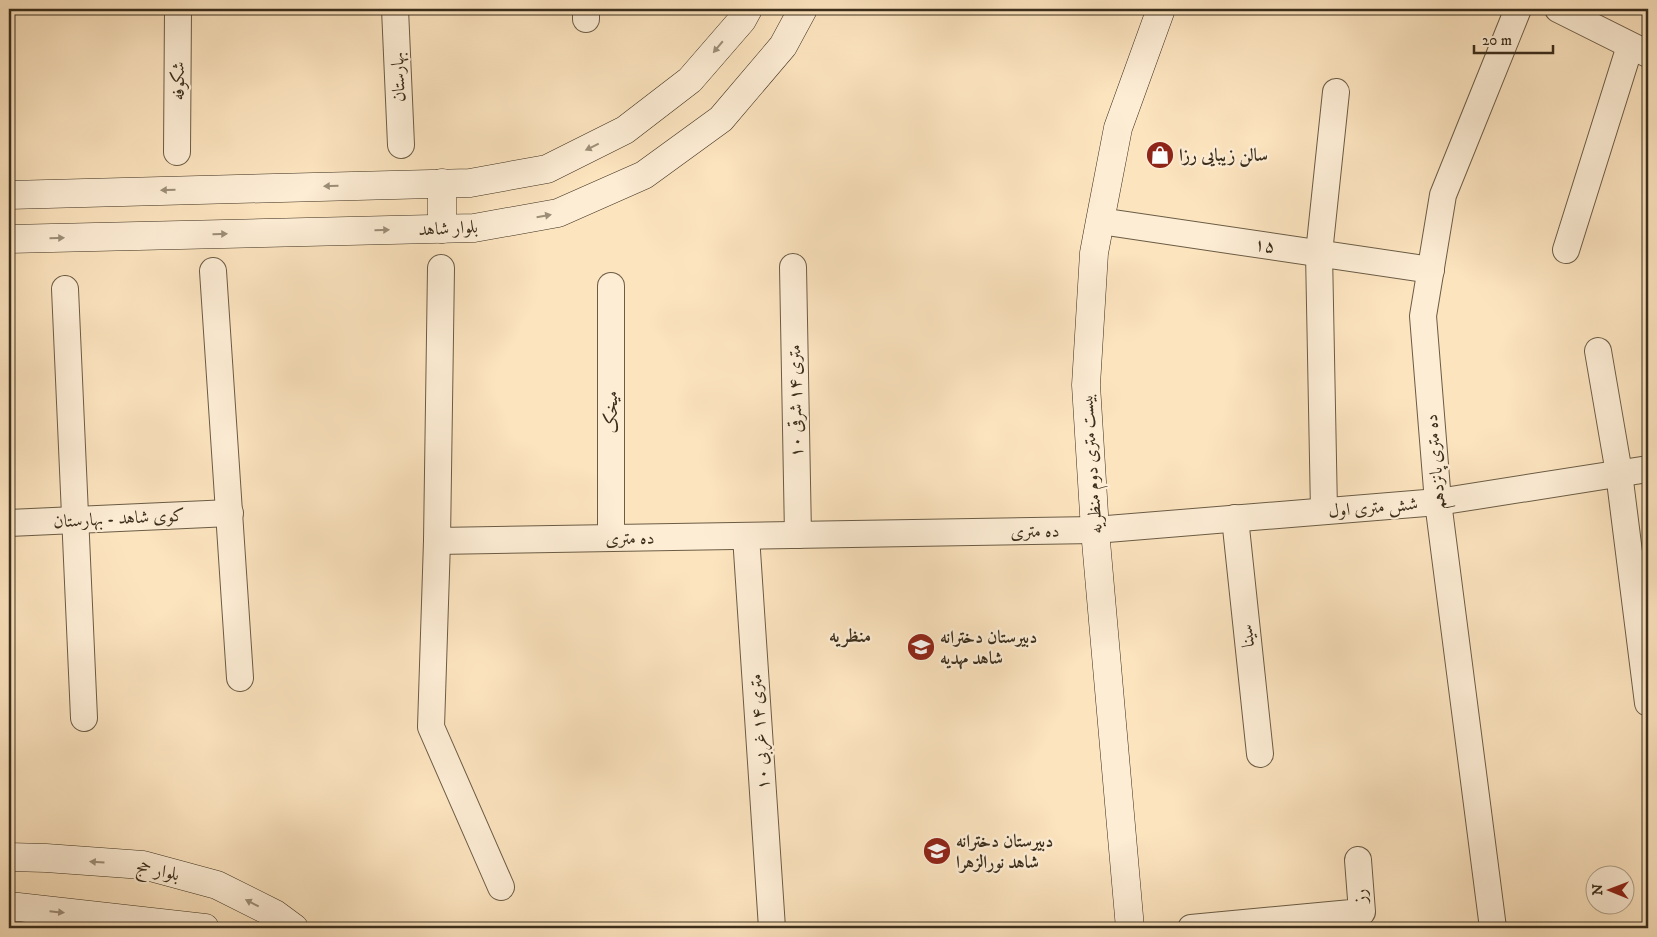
<svg xmlns="http://www.w3.org/2000/svg" width="1657" height="937" viewBox="0 0 1657 937" font-family="'IM FELL DW Pica',Amiri,serif">
	<style>
		.lines { fill: none; stroke-linecap: round; stroke-linejoin: round }
		.minor-casing { stroke: #6b5c45; stroke-width: 28 }
		.secondary-casing { stroke: #3b2e1c; stroke-width: 29 }
		.minor { stroke: #fdedd5; stroke-width: 26 }
		.secondary { stroke: #fdedd5; stroke-width: 28 }
		.oneway { fill: #9c8e78 }
		.labels { text-anchor: middle; stroke-width: 4.5; stroke-linejoin: round; paint-order: stroke }
		.street-label { font-size: 18px; fill: #3b2e1c; stroke: #fdedd5 }
		.poi-label { font-size: 18px; font-weight: bold; fill: #3b2e1c; stroke: #fdedd5; text-anchor: start }
		.neighbourhood-label { font-size: 19px; font-weight: bold; fill: #3b2e1c; stroke: #fdedd5 }
	</style>
	<rect width="100%" height="100%" fill="#fce4bf"/>
	<filter id="stains"><feTurbulence type="fractalNoise" baseFrequency=".004" numOctaves="4"/><feColorMatrix values="0 0 0 0 .2 0 0 0 0 .09 0 0 0 0 .02 0 0 0 .5 -.17"/></filter>
	<radialGradient id="worn" r=".72"><stop offset=".6" stop-color="#630" stop-opacity="0"/><stop offset="1" stop-color="#630" stop-opacity=".3"/></radialGradient>
	<g class="lines">
		<defs>
			<g id="minor">
				<polyline points="395,9 401,145"/>
				<polyline points="586,9 586,19"/>
				<polyline points="1558,9 1648,54"/>
				<polyline points="177,152 178,9"/>
				<polyline points="1100,221 1431,270"/>
				<polyline points="1566,250 1630,46"/>
				<polyline points="793,267 798,535"/>
				<polyline points="441,268 437,541 1095,530 1438,502 1648,469"/>
				<polyline points="213,271 240,678"/>
				<polyline points="65,289 84,718"/>
				<polyline points="1598,351 1619,473 1648,703"/>
				<polyline points="1324,511 1319,253 1336,92"/>
				<polyline points="1235,518 1260,754"/>
				<polyline points="9,523 230,513"/>
				<polyline points="746,536 772,928"/>
				<polyline points="611,538 611,286"/>
				<polyline points="437,541 431,727 501,887"/>
				<polyline points="1191,928 1362,912 1358,860"/>
				<polyline points="1493,928 1438,502 1423,316 1443,195 1518,9"/>
			</g>
			<g id="secondary">
				<polyline points="9,195 470,183 547,169 625,130 690,80 742,20 748,9"/>
				<polyline points="442,229 442,183"/>
				<polyline points="9,239 474,228 558,213 644,175 721,119 783,46 803,9"/>
				<polyline points="9,857 46,858 143,865 217,885 275,914 294,928"/>
				<polyline points="9,906 205,928"/>
				<polyline points="1130,928 1095,530 1086,385 1094,253 1100,221 1118,128 1161,9"/>
			</g>
		</defs>
		<use href="#minor" class="minor-casing"/>
		<use href="#secondary" class="secondary-casing"/>
		<use href="#minor" class="minor"/>
		<use href="#secondary" class="secondary"/>
	</g>
	<defs><path id="oneway-solid" d="M-6-.8H1V-3.2L6.5 0L1 3.2V.8H-6Z" transform="scale(1.25)"/></defs>
	<g class="oneway">
		<use href="#oneway-solid" transform="translate(718 47) rotate(130)"/>
		<use href="#oneway-solid" transform="translate(592 147) rotate(154)"/>
		<use href="#oneway-solid" transform="translate(331 186) rotate(178)"/>
		<use href="#oneway-solid" transform="translate(168 190) rotate(179)"/>
		<use href="#oneway-solid" transform="translate(544 216) rotate(-10)"/>
		<use href="#oneway-solid" transform="translate(382 230) rotate(-1)"/>
		<use href="#oneway-solid" transform="translate(220 234) rotate(-1)"/>
		<use href="#oneway-solid" transform="translate(57 238) rotate(-1)"/>
		<use href="#oneway-solid" transform="translate(97 862) rotate(-176)"/>
		<use href="#oneway-solid" transform="translate(252 903) rotate(-153)"/>
		<use href="#oneway-solid" transform="translate(57 912) rotate(6)"/>
	</g>
	<defs>
		<symbol id="shop-disc" viewBox="-11 -11 22 22"><circle r="9.5" fill="#8f2418" stroke="#fdedd5"/><path d="M-5-2.5h2.3a2.7 3.5 0 0 1 5.4 0H5L5.5 6h-11ZM-1.5-2.5h3a1.5 2.3 0 0 0-3 0Z" fill="#fff"/></symbol>
		<symbol id="school-disc" viewBox="-11 -11 22 22"><circle r="9.5" fill="#8f2418" stroke="#fdedd5"/><path d="M0-5L7-2L0 1L-7-2ZM-4 1L0 2.5L4 1V4Q0 6-4 4Z" fill="#fff"/></symbol>
	</defs>
	<g fill-rule="evenodd">
		<use href="#shop-disc" x="1144" y="139" width="32" height="32"/>
		<use href="#school-disc" x="905" y="631" width="32" height="32"/>
		<use href="#school-disc" x="921" y="835" width="32" height="32"/>
	</g>
	<g class="labels">
		<g class="street-label">
			<text transform="translate(398 77) rotate(-92)" y="6">بهارستان</text>
			<text transform="translate(178 81) rotate(-90)" y="6">شکوفه</text>
			<text transform="translate(448 228) rotate(-3)" y="6">بلوار شاهد</text>
			<text transform="translate(1265 245) rotate(9)" y="6">۱۵</text>
			<text transform="translate(795 401) rotate(-91)" y="6">۱۰ متری ۱۴ شرقی</text>
			<text transform="translate(611 412) rotate(-90)" y="6">میخک</text>
			<text transform="translate(1435 462) rotate(-95)" y="6">ده متری پانزدهم</text>
			<text transform="translate(1091 464) rotate(-94)" y="6">بیست متری دوم منظریه</text>
			<text transform="translate(1373 507) rotate(-5)" y="6">شش متری اول</text>
			<text transform="translate(119 518) rotate(-3)" y="6">کوی شاهد - بهارستان</text>
			<text transform="translate(1035 531) rotate(-1)" y="6">ده متری</text>
			<text transform="translate(630 538) rotate(-1)" y="6">ده متری</text>
			<text transform="translate(1247 636) rotate(-96)" y="6">سینا</text>
			<text transform="translate(759 732) rotate(-94)" y="6">۱۰ متری ۱۴ غربی</text>
			<text transform="translate(158 870) rotate(12)" y="6">بلوار حج</text>
			<text transform="translate(1360 896) rotate(-93)" y="6">رز</text>
		</g>
		<g class="poi-label">
			<text x="1179" y="161">سالن زیبایی رزا</text>
			<text x="940" y="643">دبیرستان دخترانه<tspan x="940" dy="21">شاهد مهدیه</tspan></text>
			<text x="956" y="847">دبیرستان دخترانه<tspan x="956" dy="21">شاهد نورالزهرا</tspan></text>
		</g>
		<g class="neighbourhood-label">
			<text x="850" y="642">منظریه</text>
		</g>
	</g>
	<rect width="1657" height="937" fill="none" stroke="#fce4bf" stroke-width="30"/>
	<rect x="10" y="10" width="1637" height="917" fill="none" stroke="#3b2e1c" stroke-width="2.5"/>
	<rect x="15" y="15" width="1627" height="907" fill="none" stroke="#3b2e1c"/>
	<g transform="translate(1610 890) rotate(271)"><circle r="24" fill="#fdedd5" stroke="#afa18b"/>
	<path d="M0-4L9 19L0 12L-9 19Z" fill="#8f2418"/>
	<text y="-8" font-size="14" font-weight="bold" text-anchor="middle" fill="#3b2e1c">N</text>
	</g>
	<path d="M1474 45v8h79v-8" fill="none" stroke="#3b2e1c" stroke-width="2.5"/>
	<text x="1482" y="45" font-size="15" fill="#3b2e1c" stroke="#fdedd5" stroke-width="4" paint-order="stroke">20 m</text>
	<rect width="100%" height="100%" filter="url(#stains)"/>
	<rect width="100%" height="100%" fill="url(#worn)"/>
</svg>
